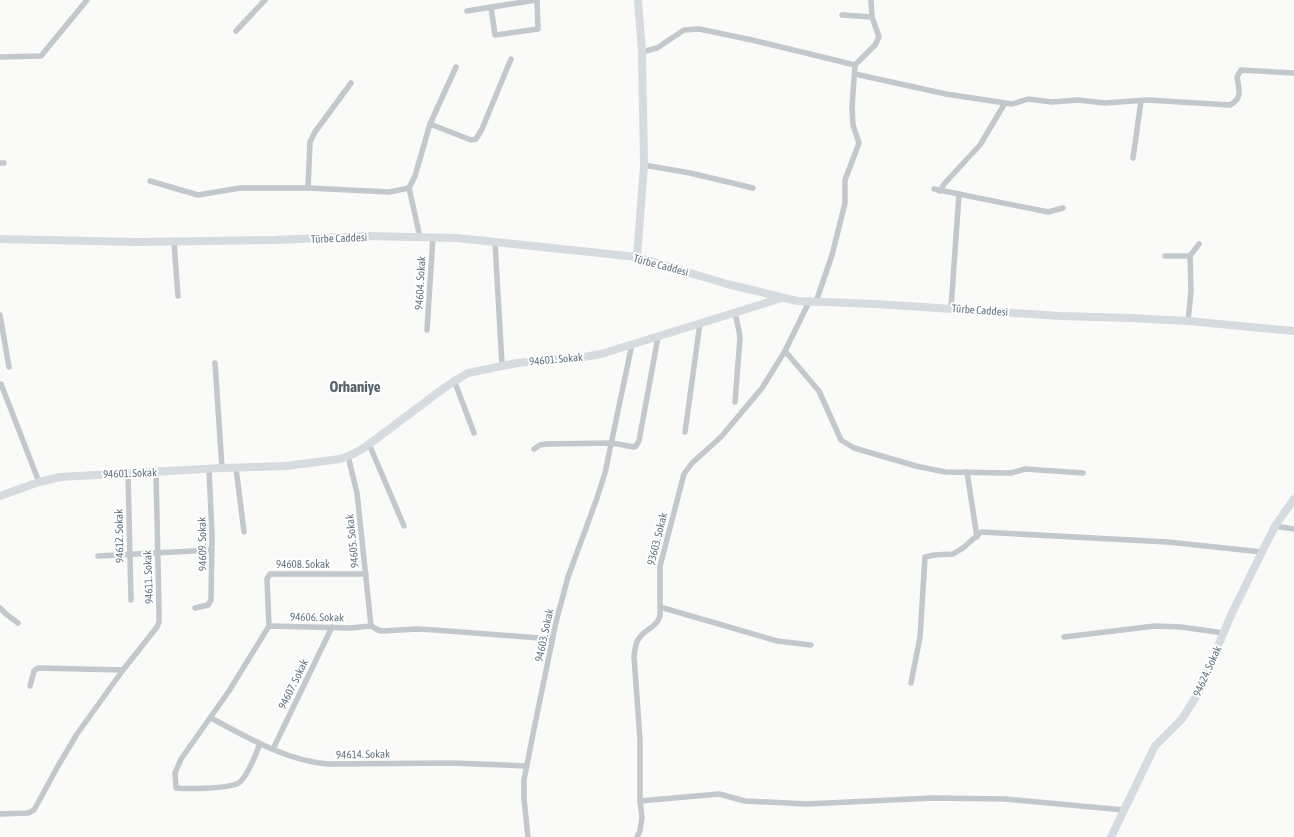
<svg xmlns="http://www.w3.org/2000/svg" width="1294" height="837" viewBox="0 0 1294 837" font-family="'Asap Condensed',sans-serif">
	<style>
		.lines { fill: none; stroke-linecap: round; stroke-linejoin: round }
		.street { stroke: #c3c8cc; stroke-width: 5.5 }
		.secondary { stroke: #d6dbdf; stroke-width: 8 }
		.labels { text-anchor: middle; stroke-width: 4; stroke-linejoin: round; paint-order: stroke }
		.street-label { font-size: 11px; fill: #657683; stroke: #fff }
		.district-label { font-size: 15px; font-weight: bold; fill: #57646e; stroke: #fff }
	</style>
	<rect width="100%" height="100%" fill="#fafaf8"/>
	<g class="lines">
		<g class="street">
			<polyline points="491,7 495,35 538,29 537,0"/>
			<polyline points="467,11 536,0"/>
			<polyline points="842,15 872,17"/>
			<polyline points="236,31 265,0"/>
			<polyline points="642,52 657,48 684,30 699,29 752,40 855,65"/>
			<polyline points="0,57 41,56 87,0"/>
			<path d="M855,74L946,94L1012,104L1028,99L1052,102L1078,100L1105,103L1147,100L1230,105C1243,98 1239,90 1237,77L1241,70L1294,73"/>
			<polyline points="430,124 471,140 476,139 482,129 511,59"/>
			<polyline points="1133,158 1141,101"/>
			<polyline points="0,163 4,163"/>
			<polyline points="644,165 690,173 753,188"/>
			<polyline points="150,181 198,195 240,188 308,188 389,192 409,188"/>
			<polyline points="308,188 310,142 315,132 351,83"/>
			<polyline points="934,189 1048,212 1063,208"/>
			<polyline points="940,191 944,184 980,145 1005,103"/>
			<polyline points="420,237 409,188 415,176 430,124 456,67"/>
			<polyline points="174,242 178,296"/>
			<polyline points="495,242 502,365"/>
			<polyline points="1165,256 1190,256"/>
			<polyline points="816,302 832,255 845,203 845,180 859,143 853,125 852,107 855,65 875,45 879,37 872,17 871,0"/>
			<polyline points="951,308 959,194"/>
			<polyline points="0,315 9,367"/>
			<polyline points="1188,321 1191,291 1190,256 1199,244"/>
			<polyline points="427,330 433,237"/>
			<polyline points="785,351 819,391 841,440 854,448 916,466 945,472 1011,473 1025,469 1083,473"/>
			<polyline points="215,363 222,468"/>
			<polyline points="454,380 474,433"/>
			<polyline points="1,384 39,482"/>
			<polyline points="735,402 740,338 739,331 735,313"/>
			<polyline points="685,432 700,323"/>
			<polyline points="369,444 404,526"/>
			<polyline points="534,449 540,445 546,444 612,443 634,447 636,446 639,441 658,337"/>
			<polyline points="348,456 357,493 371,626"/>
			<polyline points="236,468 244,532"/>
			<polyline points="967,472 977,537"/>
			<polyline points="128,473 131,600"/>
			<polyline points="1275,526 1294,529"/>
			<polyline points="98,556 212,550"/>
			<polyline points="660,607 777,641 811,645"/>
			<polyline points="0,608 6,614 18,623"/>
			<polyline points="195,608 208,605 211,600 212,535 209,469"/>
			<polyline points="269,626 267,579 270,574 366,574"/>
			<polyline points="1064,637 1155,626 1181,627 1224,633"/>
			<polyline points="911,683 920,637 925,557 934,555 953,554 963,548 981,532 1168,542 1262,552"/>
			<polyline points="30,686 34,671 38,668 123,670"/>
			<path d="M211,718C246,737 289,762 330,764L452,763L526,766"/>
			<path d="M260,744C255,755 249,774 240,782C232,789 188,789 176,788L175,773L181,759L229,691L269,626L350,628L371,626L378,630L382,631L417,629L435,630L552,639"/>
			<polyline points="273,749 332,627"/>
			<polyline points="640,801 719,794 745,801 807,804 933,798 1005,799 1124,810"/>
			<polyline points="0,814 28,813 34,810 58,766 77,734 123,670 157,627 159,622 159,610 156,472"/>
			<polyline points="528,837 524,799 524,780 534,729 556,622 568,577 597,498 605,473 632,344"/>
			<path d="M637,837L640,831L642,817L640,801V740L634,656C635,651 635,645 638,640C643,629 656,629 660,616V566L684,474L692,463L721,437L762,388L785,351L809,302"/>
		</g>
		<g class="secondary">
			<polyline points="0,239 137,242 274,240 367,236 457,238 637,257 727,284 797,301 876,304 1061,316 1130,318 1188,321 1294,331"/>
			<polyline points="637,257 644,165 642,52 638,0"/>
			<polyline points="0,496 39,482 60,477 222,468 286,466 340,459 353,454 364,448 444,388 468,373 517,363 584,357 601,354 782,298"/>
			<polyline points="1111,837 1155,746 1182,719 1199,692 1231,615 1262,552 1275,526 1294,499"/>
		</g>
	</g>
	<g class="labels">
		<g class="street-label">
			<text transform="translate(339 238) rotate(-2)" y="4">Türbe Caddesi</text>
			<text transform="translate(661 265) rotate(15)" y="4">Türbe Caddesi</text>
			<text transform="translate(420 283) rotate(-87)" y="4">94604. Sokak</text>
			<text transform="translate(980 310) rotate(4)" y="4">Türbe Caddesi</text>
			<text transform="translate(556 359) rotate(-5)" y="4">94601. Sokak</text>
			<text transform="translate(130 473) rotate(-2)" y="4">94601. Sokak</text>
			<text transform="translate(119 536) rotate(-91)" y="4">94612. Sokak</text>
			<text transform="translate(657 539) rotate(-76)" y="4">93603. Sokak</text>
			<text transform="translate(352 541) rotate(-96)" y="4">94605. Sokak</text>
			<text transform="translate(202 544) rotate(-91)" y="4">94609. Sokak</text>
			<text x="303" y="568">94608. Sokak</text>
			<text transform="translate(148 577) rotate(-92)" y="4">94611. Sokak</text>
			<text transform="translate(317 617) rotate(1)" y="4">94606. Sokak</text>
			<text transform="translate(544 635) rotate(-78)" y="4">94603. Sokak</text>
			<text transform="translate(1207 671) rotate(-66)" y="4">94624. Sokak</text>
			<text transform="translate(293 684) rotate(-64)" y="4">94607. Sokak</text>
			<text transform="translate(363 754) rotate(-1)" y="4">94614. Sokak</text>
		</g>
		<g class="district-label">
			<text x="355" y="392">Orhaniye</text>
		</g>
	</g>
</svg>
